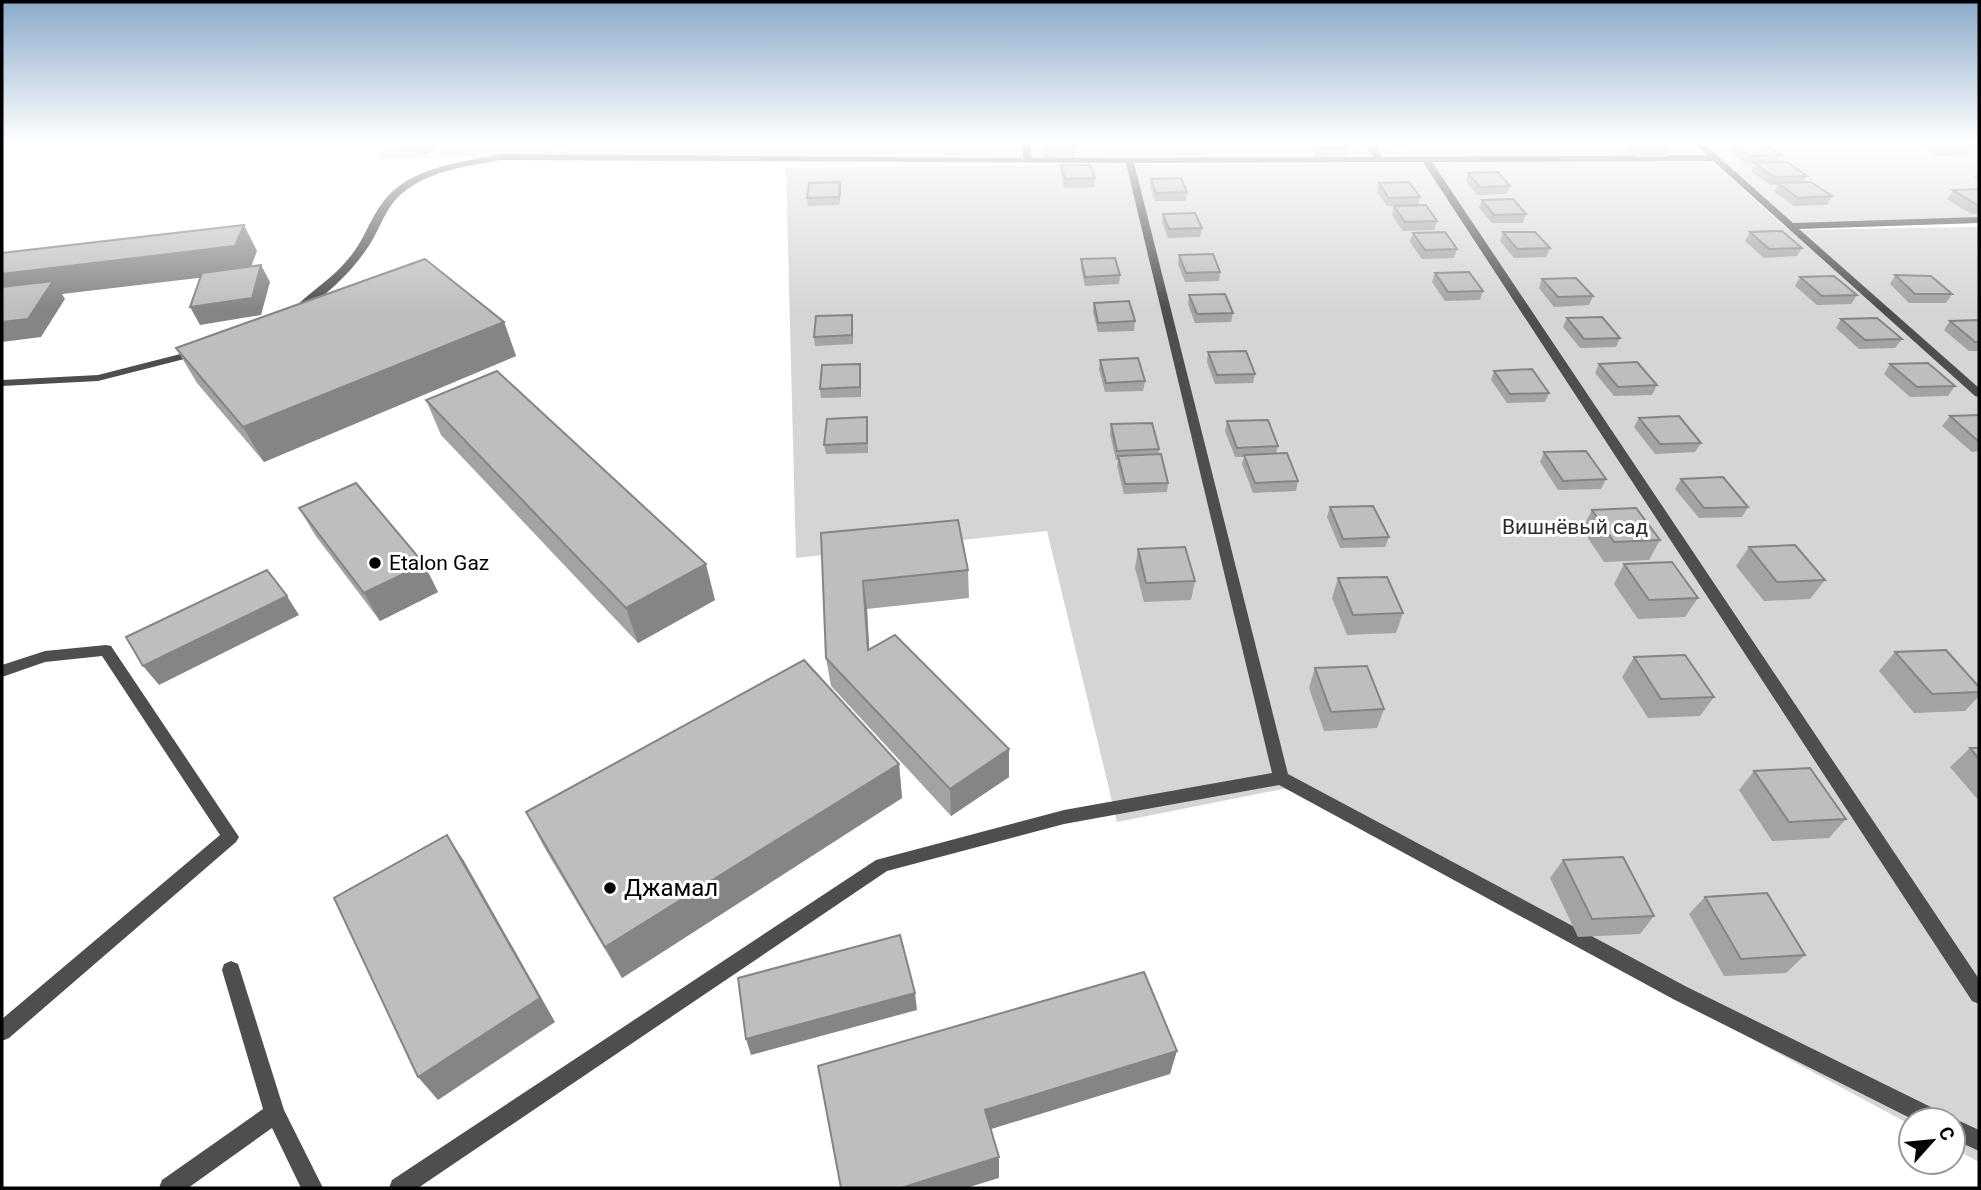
<svg xmlns="http://www.w3.org/2000/svg" width="1981" height="1190" viewBox="0 0 1981 1190" font-family="Roboto,sans-serif">
<rect width="100%" height="100%" fill="#fff"/>
<g fill="#d5d5d5">
<polygon points="388,143 563,143 556,154 376,159"/>
<polygon points="566,143 1698,143 1715,158 1427,161 559,155"/>
<polygon points="1703,143 1979,143 1979,220 1793,226"/>
<polygon points="1710,160 1789,230 1979,227 1979,1162 1953,1148 1953,1120 1911,1120 1911,1125 1287,788 1117,822 1047,531 796,558 786,168"/>
</g>
<g fill="none" stroke-linecap="round" stroke-linejoin="round">
<g fill="#4e4e4e" fill-rule="evenodd">
<path d="M1022,143h8l2,15 341,-1 -8,-14h8l9,14 325,-2 -13,-12h9l90,80 186,-6v6l-180,6 180,159v9l-4,-1 -262,-235 -281,1 547,817v25l-7,-3 -549,-839 -289,1 154,611 399,213 256,126 3,7h-32l-241,-121 -394,-214 -215,39 -177,47 -469,317h-29l3,-8 484,-320 188,-50 208,-37 -146,-610 -625,-3c-33,6 -69,10 -96,31 -19,14 -23,34 -35,53 -17,27 -42,50 -68,67l-4,1 -5,-3c18,-18 40,-31 56,-51 15,-17 20,-38 34,-56 26,-35 78,-40 118,-48l522,4z"/>
<polygon points="1964,143 1979,144 1979,148 1965,145"/>
<polygon points="200,349 205,352 204,354 98,381 2,386 2,380 98,375"/>
<polygon points="106,645 111,646 239,837 236,842 9,1038 2,1041 2,1019 220,835 102,656 45,662 2,677 2,665 45,651"/>
<polygon points="231,961 238,964 240,970 284,1110 323,1188 301,1188 272,1128 188,1188 159,1188 162,1180 263,1109 222,970 224,964"/>
<polygon points="1953,1118 1979,1130 1979,1151 1953,1139 1953,1120 1947,1120"/>
</g>
</g>
<g fill="#a3a3a3">
<polygon points="399,143 441,143 426,154 402,151"/>
<polygon points="517,143 543,143 540,145"/>
<polygon points="975,143 1005,143 975,144"/>
<polygon points="1041,143 1073,143 1075,149 1074,157 1043,158"/>
<polygon points="1310,143 1345,143 1348,148 1346,156 1316,157 1309,146"/>
<polygon points="1389,143 1422,143 1421,145 1391,146"/>
<polygon points="1626,143 1663,143 1670,149 1666,157 1636,157 1624,147"/>
<polygon points="1732,143 1781,155 1777,162 1807,176 1803,182 1832,196 1827,205 1794,206 1774,192 1777,185 1770,185 1751,171 1755,164 1746,164 1728,151"/>
<polygon points="1916,143 1966,143 1973,147 1968,155 1937,156 1916,144"/>
<polygon points="1061,165 1095,178 1094,187 1064,188 1061,174"/>
<polygon points="1979,169 1979,180 1974,177"/>
<polygon points="1468,173 1510,186 1507,194 1477,195 1466,181"/>
<polygon points="1151,179 1187,192 1186,201 1155,201 1150,187"/>
<polygon points="840,182 841,191 839,205 808,206 807,198"/>
<polygon points="1379,183 1420,197 1418,205 1387,206 1377,192"/>
<polygon points="1979,189 1979,213 1971,214 1947,199 1953,190"/>
<polygon points="1482,200 1526,214 1523,223 1492,223 1479,208"/>
<polygon points="1394,206 1437,221 1434,230 1403,231 1392,215"/>
<polygon points="1163,214 1202,228 1200,237 1168,238 1162,222"/>
<polygon points="1503,232 1550,248 1546,257 1514,258 1500,241"/>
<polygon points="1750,232 1802,248 1797,256 1764,258 1745,241"/>
<polygon points="1413,233 1457,249 1454,258 1422,259 1410,242"/>
<polygon points="1179,255 1220,272 1219,281 1185,282 1178,264"/>
<polygon points="1081,259 1120,275 1119,284 1085,286 1081,268"/>
<polygon points="1435,273 1483,291 1480,300 1445,301 1432,282"/>
<polygon points="1895,275 1952,294 1946,303 1909,303 1890,284"/>
<polygon points="1800,277 1857,295 1851,304 1817,305 1795,286"/>
<polygon points="1542,279 1593,296 1589,305 1554,307 1539,288"/>
<polygon points="1189,295 1233,313 1231,322 1195,323 1188,304"/>
<polygon points="1094,303 1135,321 1134,331 1098,332 1093,312"/>
<polygon points="852,315 853,344 815,346 814,337"/>
<polygon points="1567,318 1620,338 1616,347 1580,348 1563,327"/>
<polygon points="1841,319 1902,339 1895,348 1859,349 1836,328"/>
<polygon points="1979,320 1979,351 1969,351 1944,330 1950,321"/>
<polygon points="504,322 516,356 264,462 197,383 176,348"/>
<polygon points="1208,352 1255,374 1253,383 1215,384 1207,362"/>
<polygon points="1100,360 1145,381 1143,391 1105,392 1099,369"/>
<polygon points="860,364 861,397 821,398 820,389"/>
<polygon points="1599,364 1657,385 1652,395 1614,396 1595,373"/>
<polygon points="1890,364 1955,386 1948,396 1910,397 1884,374"/>
<polygon points="1494,371 1549,393 1545,402 1507,403 1491,380"/>
<polygon points="426,400 715,600 638,643 441,435"/>
<polygon points="1979,415 1979,451 1972,452 1942,426 1950,416"/>
<polygon points="1639,418 1701,443 1695,452 1655,454 1634,427"/>
<polygon points="1227,421 1278,446 1276,454 1298,481 1296,491 1253,493 1242,464 1244,457 1235,457 1225,431"/>
<polygon points="1111,424 1159,449 1159,454 1168,483 1167,492 1124,494 1117,466 1118,460 1116,460 1110,434"/>
<polygon points="868,427 868,453 826,454 824,445"/>
<polygon points="1544,452 1606,479 1601,489 1558,490 1540,462"/>
<polygon points="1681,479 1748,507 1742,517 1699,518 1675,489"/>
<polygon points="1330,507 1389,537 1385,547 1340,548 1327,517"/>
<polygon points="299,508 424,564 438,592 380,621 315,535"/>
<polygon points="1592,510 1660,540 1649,560 1604,562 1582,529"/>
<polygon points="821,533 968,570 969,598 867,609 869,649 1009,777 951,816 831,686 826,658"/>
<polygon points="1749,547 1825,580 1810,599 1764,601 1736,566"/>
<polygon points="1138,549 1195,581 1191,600 1144,602 1135,568"/>
<polygon points="1624,564 1698,598 1685,617 1638,619 1614,584"/>
<polygon points="1338,578 1403,613 1396,633 1347,635 1332,598"/>
<polygon points="1895,652 1979,687 1979,696 1965,711 1914,713 1879,671"/>
<polygon points="1634,657 1714,697 1700,716 1648,718 1622,677"/>
<polygon points="1315,668 1384,709 1377,728 1324,731 1309,688"/>
<polygon points="1970,748 1979,748 1979,801 1950,767"/>
<polygon points="899,764 902,798 622,978 544,847 526,812"/>
<polygon points="1754,771 1846,819 1829,838 1772,841 1739,790"/>
<polygon points="1563,860 1654,916 1640,934 1578,937 1550,878"/>
<polygon points="1705,897 1805,955 1786,973 1724,976 1689,914"/>
</g>
<g fill="#858585">
<polygon points="427,143 441,143 426,154 423,146"/>
<polygon points="840,182 841,191 839,205 839,197"/>
<polygon points="244,225 257,251 249,272 62,294 65,299 41,337 2,342 2,274"/>
<polygon points="261,265 270,282 261,315 200,325 190,307"/>
<polygon points="852,315 853,324 853,344 852,335"/>
<polygon points="504,322 516,356 264,462 243,427"/>
<polygon points="860,364 861,374 861,397 860,387"/>
<polygon points="424,564 438,592 380,621 364,593"/>
<polygon points="706,564 715,600 638,643 626,608"/>
<polygon points="863,581 867,609 871,678 868,650"/>
<polygon points="287,596 299,615 159,685 143,666"/>
<polygon points="1009,749 1009,777 951,816 950,789"/>
<polygon points="899,764 902,798 622,978 605,947"/>
<polygon points="447,835 464,861 555,1022 438,1100 418,1077"/>
<polygon points="915,993 917,1010 751,1055 746,1039"/>
<polygon points="1177,1051 1170,1074 985,1131 985,1110"/>
<polygon points="999,1157 999,1178 966,1188 901,1188"/>
</g>
<g fill="#bebebe" stroke="#858585" stroke-width="2">
<polygon points="399,143 427,143 423,146"/>
<polygon points="1042,143 1073,143 1075,149 1044,150"/>
<polygon points="1314,143 1345,143 1348,148 1317,148"/>
<polygon points="1632,143 1663,143 1670,149 1639,149"/>
<polygon points="1732,143 1764,143 1781,155 1750,156"/>
<polygon points="1933,143 1966,143 1973,147 1942,148"/>
<polygon points="1787,162 1807,176 1774,177 1755,163"/>
<polygon points="1061,165 1091,165 1095,178 1065,179"/>
<polygon points="1498,172 1510,186 1480,187 1468,173"/>
<polygon points="1181,178 1187,192 1156,193 1151,179"/>
<polygon points="840,182 839,197 807,198 809,183"/>
<polygon points="1409,182 1420,197 1389,198 1379,183"/>
<polygon points="1811,182 1832,196 1798,198 1778,183"/>
<polygon points="1979,189 1979,205 1977,205 1953,190"/>
<polygon points="1513,199 1526,214 1494,215 1482,200"/>
<polygon points="1426,205 1437,221 1405,222 1394,206"/>
<polygon points="1195,213 1202,228 1169,229 1163,214"/>
<polygon points="244,225 235,246 2,274 2,253"/>
<polygon points="1782,231 1802,248 1769,249 1750,232"/>
<polygon points="1445,232 1457,249 1425,250 1413,233"/>
<polygon points="1503,232 1535,232 1550,248 1517,249"/>
<polygon points="1213,254 1220,272 1186,273 1179,255"/>
<polygon points="1115,258 1120,275 1085,277 1081,259"/>
<polygon points="425,259 504,322 243,427 176,348"/>
<polygon points="261,265 252,298 190,307 202,273"/>
<polygon points="1469,272 1483,291 1448,292 1435,273"/>
<polygon points="1895,275 1931,276 1952,294 1915,294"/>
<polygon points="1834,276 1857,295 1822,296 1800,277"/>
<polygon points="1576,278 1593,296 1558,297 1542,279"/>
<polygon points="53,281 28,319 2,322 2,287"/>
<polygon points="1225,294 1233,313 1197,314 1189,295"/>
<polygon points="1129,301 1135,321 1098,323 1094,303"/>
<polygon points="852,315 852,335 814,337 816,316"/>
<polygon points="1602,317 1620,338 1584,339 1567,318"/>
<polygon points="1877,318 1902,339 1865,340 1841,319"/>
<polygon points="1979,320 1979,342 1975,342 1950,321"/>
<polygon points="1246,351 1255,374 1217,375 1208,352"/>
<polygon points="1138,358 1145,381 1106,383 1100,360"/>
<polygon points="1637,362 1657,385 1618,387 1599,364"/>
<polygon points="1928,363 1955,386 1917,387 1890,364"/>
<polygon points="860,364 860,387 820,389 822,365"/>
<polygon points="1532,369 1549,393 1510,394 1494,371"/>
<polygon points="497,371 706,564 626,608 426,400"/>
<polygon points="1979,415 1979,442 1950,416"/>
<polygon points="1679,416 1701,443 1660,444 1639,418"/>
<polygon points="867,417 867,443 824,445 827,419"/>
<polygon points="1268,420 1278,446 1237,448 1227,421"/>
<polygon points="1152,423 1159,449 1117,451 1111,424"/>
<polygon points="1586,451 1606,479 1563,481 1544,452"/>
<polygon points="1287,453 1298,481 1255,483 1244,455"/>
<polygon points="1161,454 1168,483 1125,484 1118,456"/>
<polygon points="1723,477 1748,507 1704,508 1681,479"/>
<polygon points="356,483 424,564 364,593 299,508"/>
<polygon points="1373,506 1389,537 1343,539 1330,507"/>
<polygon points="1636,508 1660,540 1614,542 1592,510"/>
<polygon points="958,520 968,570 863,581 868,650 895,635 1009,749 950,789 826,658 821,533"/>
<polygon points="1795,545 1825,580 1777,582 1749,547"/>
<polygon points="1185,547 1195,581 1146,583 1138,549"/>
<polygon points="1672,562 1698,598 1649,600 1624,564"/>
<polygon points="267,570 287,596 143,666 126,637"/>
<polygon points="1387,577 1403,613 1353,615 1338,578"/>
<polygon points="1946,650 1979,687 1979,692 1932,694 1895,652"/>
<polygon points="1685,655 1714,697 1661,699 1634,657"/>
<polygon points="804,660 899,764 605,947 526,812"/>
<polygon points="1367,666 1384,709 1331,712 1315,668"/>
<polygon points="1970,748 1979,748 1979,759"/>
<polygon points="1810,768 1846,819 1789,822 1754,771"/>
<polygon points="447,835 540,998 418,1077 334,898"/>
<polygon points="1623,857 1654,916 1592,919 1563,860"/>
<polygon points="1767,893 1805,955 1741,959 1705,897"/>
<polygon points="900,935 915,993 746,1039 738,978"/>
<polygon points="1144,972 1177,1051 985,1110 999,1157 901,1188 841,1188 818,1066"/>
</g>
<linearGradient id="sky" x2="0" y2="1"><stop stop-color="#89aaca"/><stop offset="0.46" stop-color="#fff"/><stop offset="1" stop-color="#fff" stop-opacity="0"/></linearGradient>
<rect width="1981" height="309" fill="url(#sky)"/>
<g fill="#000" stroke="#fff" stroke-width="2.5">
<circle cx="375" cy="563" r="7"/>
<circle cx="610" cy="888" r="7"/>
</g>
<g text-anchor="middle" stroke-width="6" stroke-linejoin="round" paint-order="stroke">
<g font-size="21" fill="#2c2c2c" stroke="#fff">
<text x="1575" y="534">Вишнёвый сад</text>
</g>
<g font-size="21" fill="#000" stroke="#fff" text-anchor="start">
<text x="389" y="570">Etalon Gaz</text>
</g>
<g font-size="24" fill="#000" stroke="#fff" text-anchor="start">
<text x="624" y="896">Джамал</text>
</g>
</g>
<rect width="1981" height="1190" fill="none" stroke="#000000" stroke-width="7"/>
<g transform="translate(1932 1141) rotate(63)"><circle r="33" fill="#ffffff" stroke="#999999" stroke-width="2"/>
<path d="M0-5L12 26L0 18L-12 26Z" fill="#000000"/>
<text y="-10" font-size="19" font-weight="bold" text-anchor="middle" fill="#000000">С</text>
</g>
</svg>
